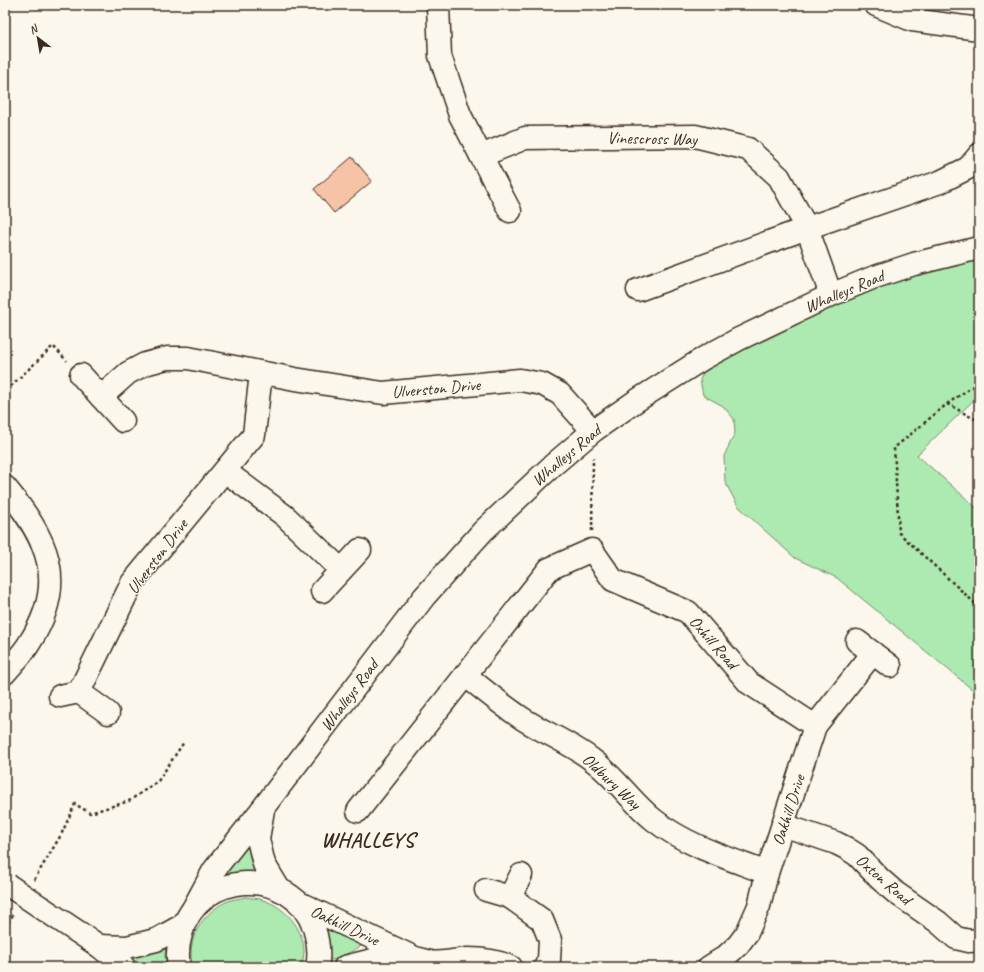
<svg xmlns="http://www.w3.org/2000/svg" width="984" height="972" viewBox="0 0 984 972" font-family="Caveat,sans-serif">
<rect width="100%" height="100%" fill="#fbf7ec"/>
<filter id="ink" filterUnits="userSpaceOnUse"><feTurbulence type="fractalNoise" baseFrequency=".025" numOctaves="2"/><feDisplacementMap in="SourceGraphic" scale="8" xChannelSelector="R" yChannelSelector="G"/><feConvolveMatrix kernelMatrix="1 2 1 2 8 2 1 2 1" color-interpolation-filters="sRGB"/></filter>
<g filter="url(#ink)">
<g fill="#aceab1" stroke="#748a68">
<polygon points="979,256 979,395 917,455 979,510 979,695 837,578 795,558 738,506 725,482 724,456 735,433 734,419 723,406 703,395 700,380 706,365 880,283"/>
<polygon points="247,837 258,872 242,872 226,874 224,873"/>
<path d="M245,897c6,1 13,1 18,3 22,7 40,27 41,51 0,5 -2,11 -2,16h-109c-8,-26 9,-54 33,-65 5,-3 13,-3 19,-5z"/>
<polygon points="330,923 362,943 360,947 337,959 332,960 329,957 327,935 324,927"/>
<polygon points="166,945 165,956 166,967 138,967 134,964 124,953"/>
</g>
<polygon fill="#f6c3a6" stroke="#3b2a1e" points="352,157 372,181 334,213 314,189"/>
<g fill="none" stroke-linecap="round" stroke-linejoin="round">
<defs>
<g id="minor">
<polyline points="438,5 440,56 460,115 481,156 525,138 695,136 748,149 779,177 807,228 831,295"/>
<polyline points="876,5 912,20 979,29"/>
<polyline points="481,156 510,211"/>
<polyline points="638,290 807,228 940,182 968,168 979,155"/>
<polyline points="81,375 123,421"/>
<polyline points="101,397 128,373 145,364 167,358 188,358 295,379 383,393 520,380 542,384 560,394 593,431"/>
<polyline points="225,471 285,516 341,570"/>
<path d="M5,487c42,51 64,94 25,155 -6,11 -17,21 -25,31"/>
<polyline points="322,591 360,550"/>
<polyline points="857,641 890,666"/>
<path d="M465,675c19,15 38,31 58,44 22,14 47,24 68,40 24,17 40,43 63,61 33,26 74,38 113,53"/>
<polyline points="79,692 132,583 254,435 261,373"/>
<polyline points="60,696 79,692 108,713"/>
<polyline points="263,810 258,839 264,864 279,889"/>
<polyline points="358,811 549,569 592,550 613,580 688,612 749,683 815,726"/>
<polyline points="783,825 836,843 846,848 857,855 880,879 896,893 938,922 956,938 969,941 979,940"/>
<polyline points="486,890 510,897 521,875"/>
<polyline points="510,897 542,920 550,940 549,960 545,967"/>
<path d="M299,903l116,55c5,1 10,3 15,4 13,2 25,-2 38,-3 15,0 30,2 43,8"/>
<polyline points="42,908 99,946 124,967"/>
<polyline points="193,909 214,870 263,808 424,597 483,531 553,465 593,431 636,401 704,358 739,339 831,295 872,278 914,264 979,248"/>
<polyline points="99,946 127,947 156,940 183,925"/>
<path d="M179,967c-2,-11 -1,-23 2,-33 17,-65 111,-69 133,-6 4,13 6,26 3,39"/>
<polyline points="345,967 377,959 411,958"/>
<polyline points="709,967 725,957 738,945 747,933 759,906 767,873 815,726 873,653"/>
</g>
</defs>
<use href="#minor" stroke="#3b2a1e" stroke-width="25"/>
<g stroke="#3b2a1e" stroke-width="2.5" stroke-dasharray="3 3" stroke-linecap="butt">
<polyline points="979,382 947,404 894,448 899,533 979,607"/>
<polyline points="5,386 10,387 53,346 67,361"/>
<path d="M947,404c11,4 22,14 32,16"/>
<polyline points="592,531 593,458"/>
<polyline points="34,880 61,835 75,804 90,813 129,801 158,781 184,742"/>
<polyline points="5,928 14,913"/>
</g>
<use href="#minor" stroke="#fbf7ec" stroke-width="22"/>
<defs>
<polyline id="minor-bridge" points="8,885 42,908"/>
</defs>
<use href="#minor-bridge" stroke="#3b2a1e" stroke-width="25" stroke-linecap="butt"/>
<use href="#minor-bridge" stroke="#fbf7ec" stroke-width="22"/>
</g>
</g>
<g text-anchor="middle" stroke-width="3" stroke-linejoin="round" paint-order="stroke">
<g font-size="17" fill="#3b2a1e" stroke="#fbf7ec">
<text transform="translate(652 138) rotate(1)" y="6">Vinescross Way</text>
<text transform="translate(844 291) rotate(-23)" y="6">Whalleys Road</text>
<text transform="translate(436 388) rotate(-5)" y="6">Ulverston Drive</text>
<text transform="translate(566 455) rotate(-40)" y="6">Whalleys Road</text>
<text transform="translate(157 556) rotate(-53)" y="6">Ulverston Drive</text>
<text transform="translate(714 642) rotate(49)" y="6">Oxhill Road</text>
<text transform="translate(349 695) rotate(-53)" y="6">Whalleys Road</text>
<text transform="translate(612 781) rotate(43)" y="6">Oldbury Way</text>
<text transform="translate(788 810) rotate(-72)" y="6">Oakhill Drive</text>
<text transform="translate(884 879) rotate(41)" y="6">Oxton Road</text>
<text transform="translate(345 925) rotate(25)" y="6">Oakhill Drive</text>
</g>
<g font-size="21" font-weight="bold" letter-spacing="1" fill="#3b2a1e" stroke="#fbf7ec">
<text x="368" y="847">WHALLEYS</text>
</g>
</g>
<rect width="984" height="972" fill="none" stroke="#fbf7ec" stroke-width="20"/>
<rect x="10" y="10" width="964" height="952" fill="none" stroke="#3b2a1e" stroke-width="1.5" filter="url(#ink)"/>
<g transform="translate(38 38) rotate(329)" stroke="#fbf7ec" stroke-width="3" paint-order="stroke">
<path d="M0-3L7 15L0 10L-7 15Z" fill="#3b2a1e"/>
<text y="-6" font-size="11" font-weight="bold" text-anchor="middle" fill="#3b2a1e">N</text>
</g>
</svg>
